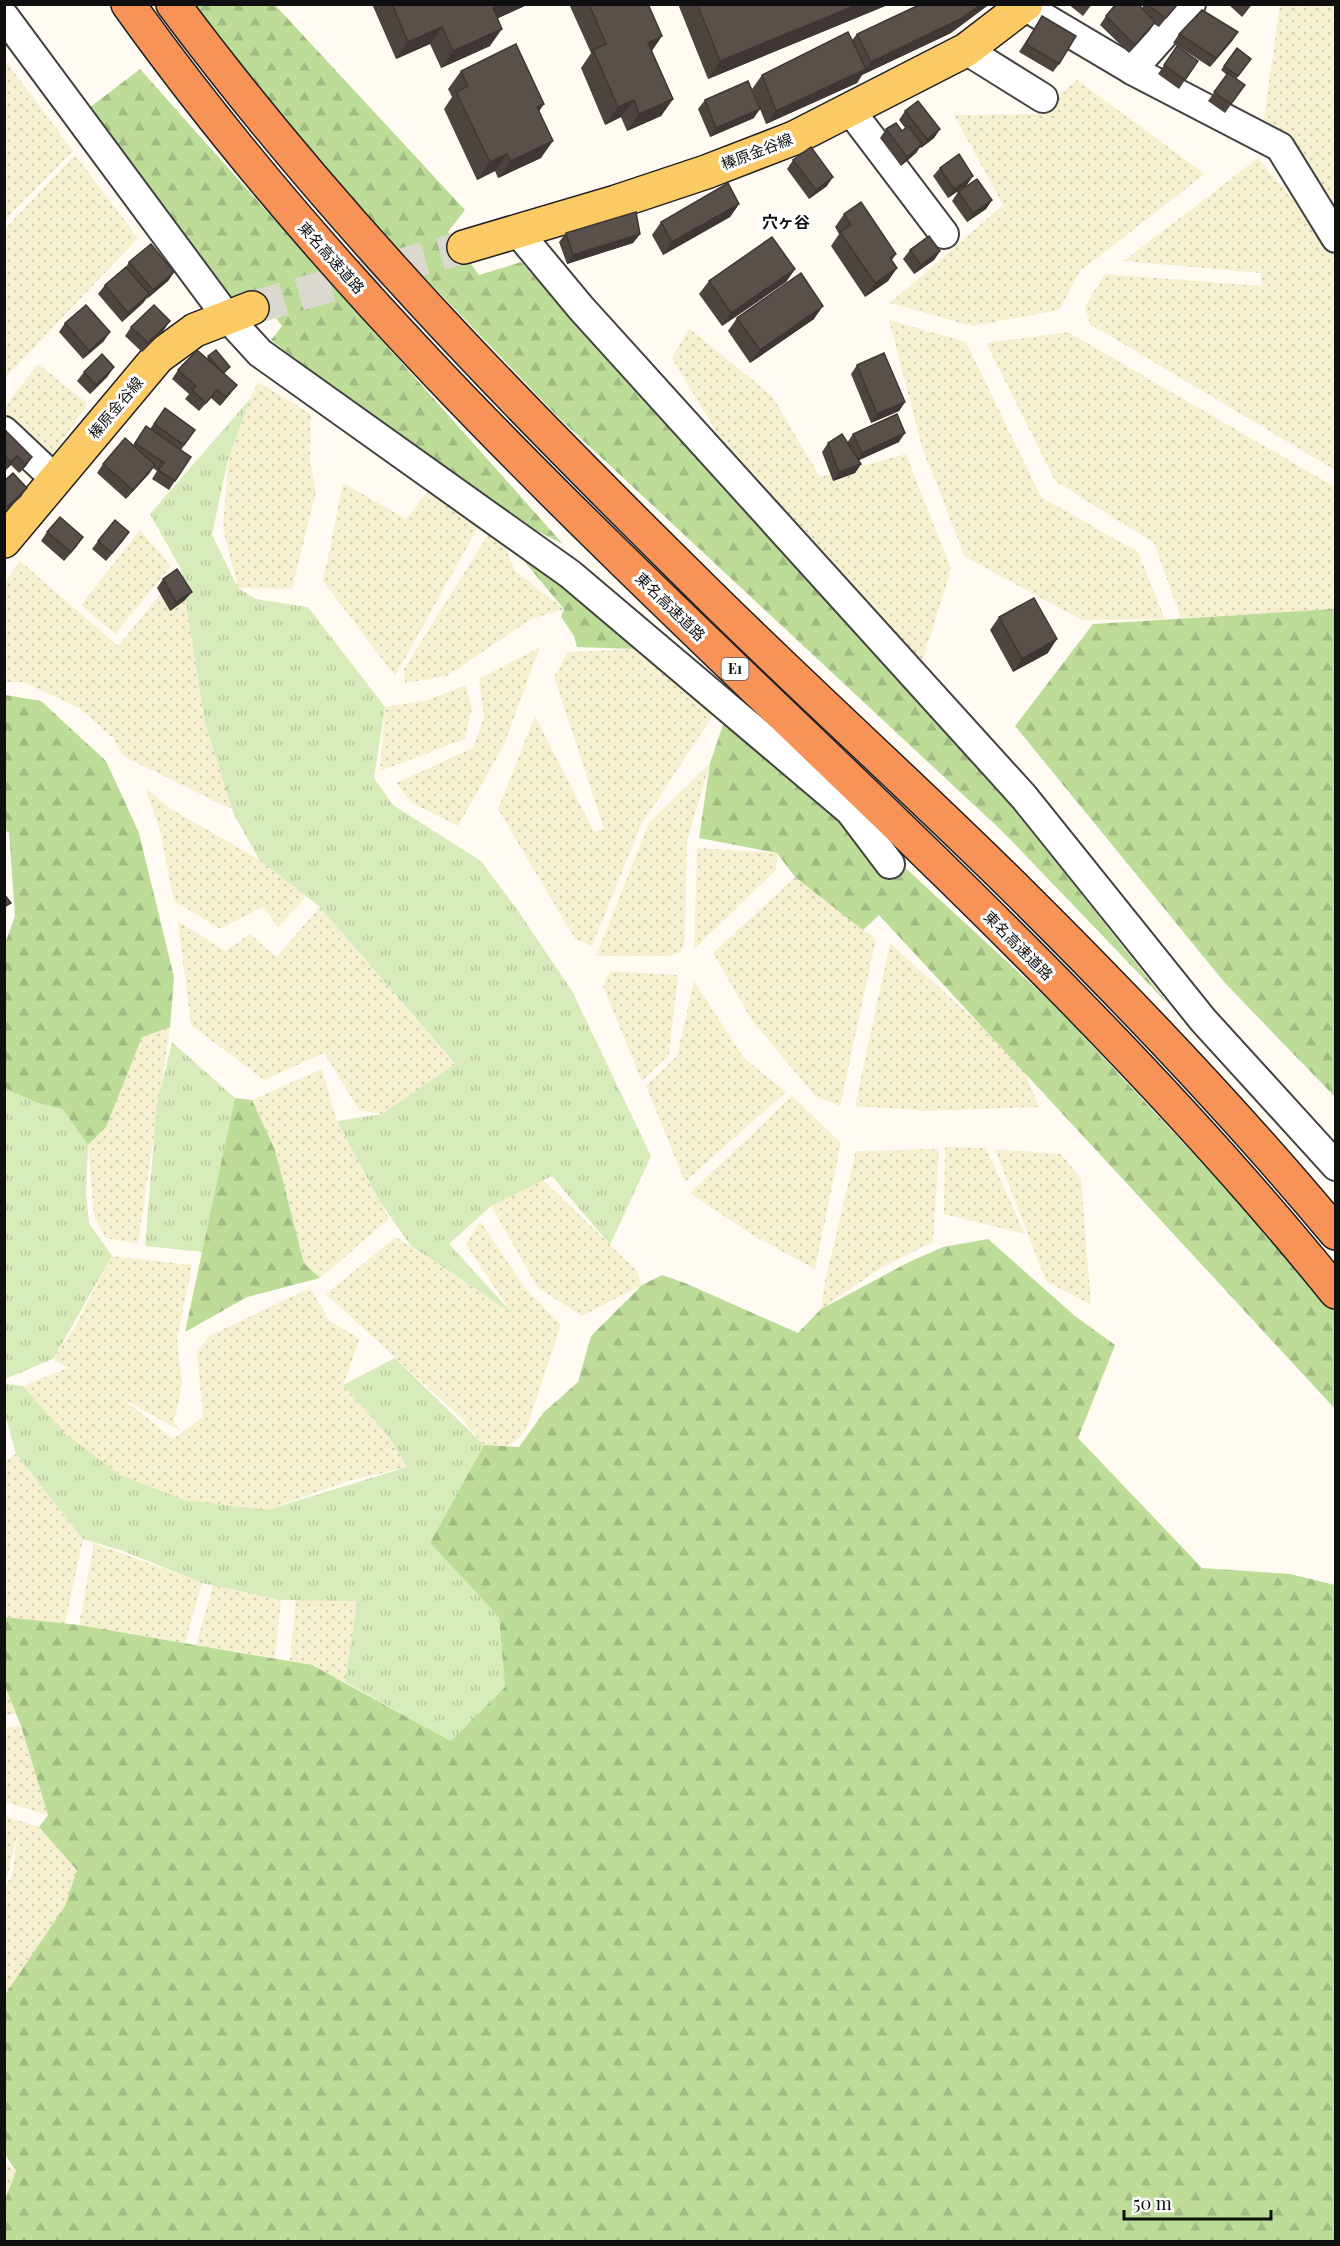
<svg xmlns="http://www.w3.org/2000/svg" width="1340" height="2246" viewBox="0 0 1340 2246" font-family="'Playfair Display','Noto Sans JP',serif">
<defs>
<pattern id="farmland-dots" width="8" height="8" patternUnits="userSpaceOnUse" patternTransform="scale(1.5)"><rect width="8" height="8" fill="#f6f0d1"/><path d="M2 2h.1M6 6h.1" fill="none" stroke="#d2cdb2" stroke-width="1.8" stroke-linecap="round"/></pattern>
<pattern id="grass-tufts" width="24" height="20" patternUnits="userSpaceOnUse" patternTransform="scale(1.5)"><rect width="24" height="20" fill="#d8ebba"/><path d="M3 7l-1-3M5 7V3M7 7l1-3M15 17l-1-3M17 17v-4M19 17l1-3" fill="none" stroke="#b8c89f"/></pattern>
<pattern id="forest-firs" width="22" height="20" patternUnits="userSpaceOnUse" patternTransform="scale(1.5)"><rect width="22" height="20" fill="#bddc98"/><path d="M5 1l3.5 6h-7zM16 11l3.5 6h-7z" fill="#a1bc82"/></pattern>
</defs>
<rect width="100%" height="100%" fill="#fffbf2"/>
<g fill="url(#farmland-dots)">
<polygon points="1280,5 1335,5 1336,203 1328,225 1261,138"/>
<polygon points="5,60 73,151 5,220"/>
<polygon points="1077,80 1205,174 1080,271 1059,310 972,326 890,303 1003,205 954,115 1036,114"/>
<polygon points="75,155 138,238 5,378 5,229"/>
<polygon points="1258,158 1330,245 1335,258 1335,470 1090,324 1085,306 1105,274 1262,286 1261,273 1124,261"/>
<polygon points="889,320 966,342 1041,497 1138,552 1165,619 1082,620 965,557 922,447"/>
<polygon points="689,328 772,396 820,477 906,454 951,569 921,666 761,506 672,358"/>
<polygon points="1068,332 1335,487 1335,610 1181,618 1154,543 1055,481 986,343"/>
<polygon points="38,364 88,404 47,462 5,424 5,406"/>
<polygon points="258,382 311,414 310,461 316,492 292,589 238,588 223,529 230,437"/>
<polygon points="343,483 406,519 431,487 480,524 395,676 323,581"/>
<polygon points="140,530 171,566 115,634 81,605"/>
<polygon points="491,530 501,537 515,571 564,609 531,619 447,676 405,683 404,669"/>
<polygon points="20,561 118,646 181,569 231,809 123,756 114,739 79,708 24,682 5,682 5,582"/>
<polygon points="540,647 504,745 458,826 412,803 396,783 473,748 484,717 479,679"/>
<polygon points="635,649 714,714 641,825 592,946 575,939 498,809 535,716 594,832 604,829 554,677 568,652"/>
<polygon points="466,685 472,708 465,739 380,771 385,707 428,700"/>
<polygon points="710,763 687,841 685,939 681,952 667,956 596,956 649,823"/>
<polygon points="145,787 169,808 313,890 278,927 263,907 220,929 174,901 160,831"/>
<polygon points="697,848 777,853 776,870 694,949"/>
<polygon points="795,877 876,939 840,1106 815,1096 751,1019 713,953"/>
<polygon points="320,907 455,1065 401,1117 359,1110 324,1053 264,1080 191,1025 178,921 225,951 250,934 276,957"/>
<polygon points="890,943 1021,1062 1039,1107 929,1111 855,1106"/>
<polygon points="610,971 678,975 669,1055 642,1081 603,987"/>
<polygon points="694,981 744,1058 786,1092 685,1182 646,1086 677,1056"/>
<polygon points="170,1027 138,1244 106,1238 94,1216 88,1145 106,1127 142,1036"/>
<polygon points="322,1069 337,1121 389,1219 320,1278 304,1263 275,1150 252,1100"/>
<polygon points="792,1096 841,1143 815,1269 754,1236 690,1193"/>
<polygon points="945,1147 986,1148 1025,1234 944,1214"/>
<polygon points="939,1149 933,1242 882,1267 821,1309 825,1281 856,1151"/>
<polygon points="995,1149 1061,1154 1081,1179 1091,1305 1046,1281"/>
<polygon points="543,1180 636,1270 642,1285 582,1316 538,1288 491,1206"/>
<polygon points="480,1221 525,1288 561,1325 526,1430 511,1445 498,1447 484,1445 459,1416 326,1294 396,1237 511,1312 466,1244"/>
<polygon points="112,1256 192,1265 177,1339 182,1384 174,1423 181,1431 125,1400 173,1439 203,1417 197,1353 209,1336 310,1288 330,1321 360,1339 343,1385 389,1437 407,1467 348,1481 267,1510 204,1505 136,1486 71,1441 23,1386 68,1368 53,1359 76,1325"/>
<polygon points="16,1454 83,1539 65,1624 5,1617 5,1461"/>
<polygon points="94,1543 202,1583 185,1643 79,1625"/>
<polygon points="213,1585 281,1600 275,1658 196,1645"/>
<polygon points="296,1597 358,1601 345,1682 290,1661"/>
<polygon points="5,1686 16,1714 5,1715"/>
<polygon points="21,1726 48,1815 5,1802 5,1727"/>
<polygon points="5,1816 39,1827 77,1869 74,1888 37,1963 4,2000 4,1887 12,1876 18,1832 8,1875 5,1881"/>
<polygon points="5,2163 16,2171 5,2232"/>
</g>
<g fill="url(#grass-tufts)">
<polygon points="250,399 228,459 212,535 238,588 256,599 308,607 385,707 374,778 393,805 481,861 516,908 572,991 651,1156 610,1245 552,1176 491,1206 449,1244 512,1313 411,1246 380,1202 337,1121 382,1114 455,1064 320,907 259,859 234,815 205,722 181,569 150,514"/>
<polygon points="172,1042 235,1098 203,1252 145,1246 157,1104"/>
<polygon points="5,1088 37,1103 63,1108 88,1145 86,1193 89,1223 112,1256 53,1359 5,1379"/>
<polygon points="395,1358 484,1445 430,1543 499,1617 505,1687 451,1741 345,1682 357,1601 281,1600 202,1583 123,1551 83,1539 16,1454 5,1414 4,1384 23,1386 65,1434 122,1476 185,1500 267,1510 407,1467 389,1437 343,1385"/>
</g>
<g fill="url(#forest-firs)">
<polygon points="192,5 275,5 465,210 448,232 479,275 521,262 1002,794 1169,1005 1003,832 560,419 341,190"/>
<polygon points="140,69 563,544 486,506 271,340 282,326 255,290 232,297 89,108"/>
<polygon points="508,542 627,634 635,649 577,647 574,636 561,617 564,609"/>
<polygon points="1335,609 1336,609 1335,1097 1225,983 1015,726 1093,624"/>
<polygon points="5,695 41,701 106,761 139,833 174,977 170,1027 142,1037 106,1127 88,1145 63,1109 37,1103 5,1088 5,944 15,916 9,832 5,831"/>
<polygon points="724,722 862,828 1054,1005 1321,1290 1335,1310 1335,1409 879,915 863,930 795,877 777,853 699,838 710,763"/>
<polygon points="235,1098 252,1100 275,1150 304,1263 320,1278 247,1297 185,1332"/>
<polygon points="988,1239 1075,1316 1115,1345 1078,1438 1202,1568 1290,1574 1335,1585 1335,2241 5,2241 5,2200 16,2171 5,2155 5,1995 65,1906 77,1870 39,1827 48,1815 21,1726 5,1686 5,1617 79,1625 312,1665 451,1741 505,1687 499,1617 430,1543 484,1445 519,1447 544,1412 578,1382 591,1336 642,1285 662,1275 685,1283 798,1333 821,1309 909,1262 943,1247"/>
</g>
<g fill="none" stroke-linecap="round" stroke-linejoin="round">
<polyline stroke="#dbd8d0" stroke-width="33" stroke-dasharray="33 16" stroke-linecap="butt" points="252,308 464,247"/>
<defs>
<g id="minor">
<polyline points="1021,4 1134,71 1280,147 1336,238"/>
<polyline points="4,16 227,317 260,353 570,574 850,811 890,864"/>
<polyline points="966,50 1043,98"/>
<polyline points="1132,70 1191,4"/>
<polyline points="850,110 944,234"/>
<polyline points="517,231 581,308 1024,797 1203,1020 1336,1166"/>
<polyline points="4,431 56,480"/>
</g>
<g id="major">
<polyline points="464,247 616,202 706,172 794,138 966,50 1026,4"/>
<polyline points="4,541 158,357 195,330 252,308"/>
</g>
<g id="highway">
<path d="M128,4c344,482 837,829 1208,1288"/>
<path d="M173,4c158,212 343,401 531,586 103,102 210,198 313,300 111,110 219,223 319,343"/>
</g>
</defs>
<use href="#minor" stroke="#424242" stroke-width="32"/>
<use href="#major" stroke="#202020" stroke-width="36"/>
<use href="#highway" stroke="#202020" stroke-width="36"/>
<use href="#minor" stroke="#fff" stroke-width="28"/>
<use href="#major" stroke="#fcca65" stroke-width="33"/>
<use href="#highway" stroke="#f89357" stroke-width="33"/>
</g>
<g fill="#4d4440">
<polygon points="372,4 529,4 498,18 490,46 441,68 430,44 396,59"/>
<polygon points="569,4 648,4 652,51 673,99 661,116 627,131 621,117 605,125 581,68 591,53"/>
<polygon points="678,4 890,4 708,79"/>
<polygon points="1068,4 1092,4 1083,16"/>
<polygon points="1144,4 1177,5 1159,27 1154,24 1149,31 1129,53 1100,25 1106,16 1142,8"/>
<polygon points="1228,4 1252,4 1242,17"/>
<polygon points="1042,16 1059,64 1053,72 1019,52"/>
<polygon points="1238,32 1232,41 1210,67 1173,43 1179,34"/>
<polygon points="951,33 862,75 857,83 766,124 752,89 762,75 852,40 857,34"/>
<polygon points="1177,46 1198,61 1179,89 1158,74"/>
<polygon points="1237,48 1251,59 1236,79 1245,85 1225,113 1208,101 1227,75 1221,70"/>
<polygon points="461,71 544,104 539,111 541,158 498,178 495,171 477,180 444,109 452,97 448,89"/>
<polygon points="705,100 754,118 710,137 698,109"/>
<polygon points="905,111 940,129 934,138 921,148 920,147 916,153 901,166 880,138 886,129 902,131 905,128 899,120"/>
<polygon points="793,160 827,186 809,199 787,169"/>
<polygon points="940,168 967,185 948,198 933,176"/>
<polygon points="958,192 992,200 986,209 967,222 952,201"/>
<polygon points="739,204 730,217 663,255 652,235 661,222"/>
<polygon points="844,214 896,254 892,260 897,268 888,281 865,297 831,246 839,234 835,227"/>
<polygon points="566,233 640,234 633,243 567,264 559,242"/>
<polygon points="910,250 940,251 934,260 914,274 903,259"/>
<polygon points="129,262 174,272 168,281 146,299 143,303 122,322 98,294 105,285 126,267"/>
<polygon points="795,269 786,282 722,326 699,294 709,281"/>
<polygon points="737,318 814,319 750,363 728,331"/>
<polygon points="65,323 104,341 83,359 59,332"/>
<polygon points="131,327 164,330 142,352 125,336"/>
<polygon points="208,356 230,367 224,374 237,385 230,394 220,406 211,398 199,411 185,399 189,394 172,379 178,370 207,359"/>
<polygon points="857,365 905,402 899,411 871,423 851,374"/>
<polygon points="84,372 108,376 90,394 77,381"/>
<polygon points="165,408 195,430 181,450 191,457 169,490 152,479 157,471 153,468 126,499 97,473 103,464 133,445 146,426 150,429"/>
<polygon points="4,431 32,457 26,466 19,473 11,465 4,471"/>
<polygon points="853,434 899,442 859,460 861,464 855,473 833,481 822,452 828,443 847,443"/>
<polygon points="47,532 77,546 64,561 41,541"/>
<polygon points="129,532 106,561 92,549 98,541"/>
<polygon points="163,579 185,600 170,611 157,588"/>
<polygon points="999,617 1048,653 1013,672 990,630"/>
</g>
<g fill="#3e3734">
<polygon points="502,4 529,4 481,26 493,8"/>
<polygon points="859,4 890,4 708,79 720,61"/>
<polygon points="981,4 990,4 951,33 862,75 857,83 766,124 776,111 866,70 871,62"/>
<polygon points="1250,4 1252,4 1242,17"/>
<polygon points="1155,22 1149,31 1129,53 1135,45"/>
<polygon points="442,27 430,44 396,59 408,42"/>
<polygon points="502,29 490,46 441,68 453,51"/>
<polygon points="1238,32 1232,41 1210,67 1216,58"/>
<polygon points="662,36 650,54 648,43"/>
<polygon points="673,99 661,116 627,131 639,114"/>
<polygon points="634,100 621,117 605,125 618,107"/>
<polygon points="544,104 532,121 537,107"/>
<polygon points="760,109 754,118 710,137 716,128"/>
<polygon points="940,129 934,138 921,148 927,139"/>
<polygon points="553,141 541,158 498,178 511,161"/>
<polygon points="922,144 916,153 901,166 907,157"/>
<polygon points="507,154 495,171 477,180 490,162"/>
<polygon points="973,176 967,185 948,198 954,189"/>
<polygon points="833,177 827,186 809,199 816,190"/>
<polygon points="992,200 986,209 967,222 973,213"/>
<polygon points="739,204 730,217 663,255 672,242"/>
<polygon points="640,234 633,243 567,264 573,255"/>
<polygon points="940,251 934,260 914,274 921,265"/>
<polygon points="897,268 888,281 865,297 875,283"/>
<polygon points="795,269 786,282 722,326 731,313"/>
<polygon points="174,272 168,281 147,299 153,290"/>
<polygon points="149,294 143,303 122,322 128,313"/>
<polygon points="823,306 814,319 750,363 760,350"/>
<polygon points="170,321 164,330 142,352 148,343"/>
<polygon points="110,332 104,341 83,359 89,351"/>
<polygon points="114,367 108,376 90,394 96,385"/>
<polygon points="237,385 230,394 220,406 226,397"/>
<polygon points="905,402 899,411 871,423 877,414"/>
<polygon points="905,433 899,442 855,462 862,453"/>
<polygon points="17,456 11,465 5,471 11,462"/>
<polygon points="32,457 26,466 19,473 25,464"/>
<polygon points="861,464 855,473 833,481 839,472"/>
<polygon points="155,465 149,474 126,499 133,490"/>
<polygon points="27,488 21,497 4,512 4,510 7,507"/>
<polygon points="129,532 123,541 106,561 112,553"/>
<polygon points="83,537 77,546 64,561 71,552"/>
<polygon points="192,592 185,600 170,611 176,602"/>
<polygon points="1057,639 1048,653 1013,672 1022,659"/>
</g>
<g fill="#594f4b" stroke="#3e3734" stroke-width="1.5">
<polygon points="392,4 502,4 493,8 502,29 453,51 442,27 408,42"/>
<polygon points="589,4 648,4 662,36 648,43 673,99 639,114 634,100 618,107 593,50 606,44"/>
<polygon points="697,4 859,4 720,61"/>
<polygon points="921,4 981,4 960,19 871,62 857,34"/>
<polygon points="1116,4 1138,4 1155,22 1135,45 1106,16"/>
<polygon points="1146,4 1176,4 1177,5 1166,18"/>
<polygon points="1202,10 1238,32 1216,58 1179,34"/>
<polygon points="1042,16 1076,36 1059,64 1026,44"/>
<polygon points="848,32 866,69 776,111 762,75"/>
<polygon points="516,44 544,104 537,107 553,141 511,161 507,154 490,162 456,92 468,86 461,71"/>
<polygon points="1177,46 1198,61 1185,80 1164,65"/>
<polygon points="1237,48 1251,59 1238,76 1224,66"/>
<polygon points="1228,73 1245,85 1231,104 1214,92"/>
<polygon points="748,81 760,109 716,128 705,100"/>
<polygon points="918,101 940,129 927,139 905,111"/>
<polygon points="896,123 902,131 908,126 922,144 907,157 886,129"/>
<polygon points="811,147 833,177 816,190 793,160"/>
<polygon points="959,154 973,176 954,189 940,168"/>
<polygon points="977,179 992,200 973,213 958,192"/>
<polygon points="728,183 739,204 672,242 661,222"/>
<polygon points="861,202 896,254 890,258 897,268 875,283 840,232 851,225 844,214"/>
<polygon points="636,212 640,234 573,255 566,233"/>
<polygon points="929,236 940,251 921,265 910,250"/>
<polygon points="772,237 795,269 731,313 709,281"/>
<polygon points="151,244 174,272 153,290 129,262"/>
<polygon points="126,267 149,294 128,313 105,285"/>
<polygon points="801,273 823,306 760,350 737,318"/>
<polygon points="86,305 110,332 89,351 65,323"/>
<polygon points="154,305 170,321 148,343 131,327"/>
<polygon points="197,350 237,385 226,397 217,390 206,403 192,390 196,386 178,370"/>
<polygon points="216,350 230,367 223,373 208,356"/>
<polygon points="884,353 905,402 877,414 857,365"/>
<polygon points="102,354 114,367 96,385 84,372"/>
<polygon points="165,408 195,430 184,445 154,424"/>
<polygon points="897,414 905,433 862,453 853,434"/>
<polygon points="146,426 191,457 175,481 158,470 164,463 135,443"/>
<polygon points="5,430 32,457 25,464 17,456 11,462 4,455"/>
<polygon points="842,434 861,464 839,472 828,443"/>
<polygon points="125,438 155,465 133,490 103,464"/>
<polygon points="13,473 27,488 7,507 4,504 4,481"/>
<polygon points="60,517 83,537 71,552 47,532"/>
<polygon points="115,520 129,532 112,553 98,541"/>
<polygon points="177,569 192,592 176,602 163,579"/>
<polygon points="1034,598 1057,639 1022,659 999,617"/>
<polygon points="4,894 11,903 4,907"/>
</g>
<g text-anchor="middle" stroke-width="6" stroke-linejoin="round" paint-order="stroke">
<rect fill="#fff" stroke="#575757" stroke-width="1.5" x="721.5" y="658" width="27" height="22" rx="4.5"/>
<g font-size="14" font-weight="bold" fill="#0f0f0f">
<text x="735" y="674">E1</text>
</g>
<g font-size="15" fill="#0f0f0f" stroke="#fff">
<text transform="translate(757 152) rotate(-21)" y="5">榛原金谷線</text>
<text transform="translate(331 258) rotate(48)" y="5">東名高速道路</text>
<text transform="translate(116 408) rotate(-50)" y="5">榛原金谷線</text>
<text transform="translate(670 607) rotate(44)" y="5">東名高速道路</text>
<text transform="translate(1018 946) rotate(45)" y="5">東名高速道路</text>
</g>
<g font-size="16" font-weight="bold" fill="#0f0f0f" stroke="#fff">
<text x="786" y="228">穴ヶ谷</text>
</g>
</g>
<rect width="1340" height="2246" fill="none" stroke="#0f0f0f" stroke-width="12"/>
<path d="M1124 2210v9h147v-9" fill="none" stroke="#0f0f0f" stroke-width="3"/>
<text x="1133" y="2210" font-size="18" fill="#0f0f0f" stroke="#ffffff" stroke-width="4.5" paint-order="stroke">50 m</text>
</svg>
